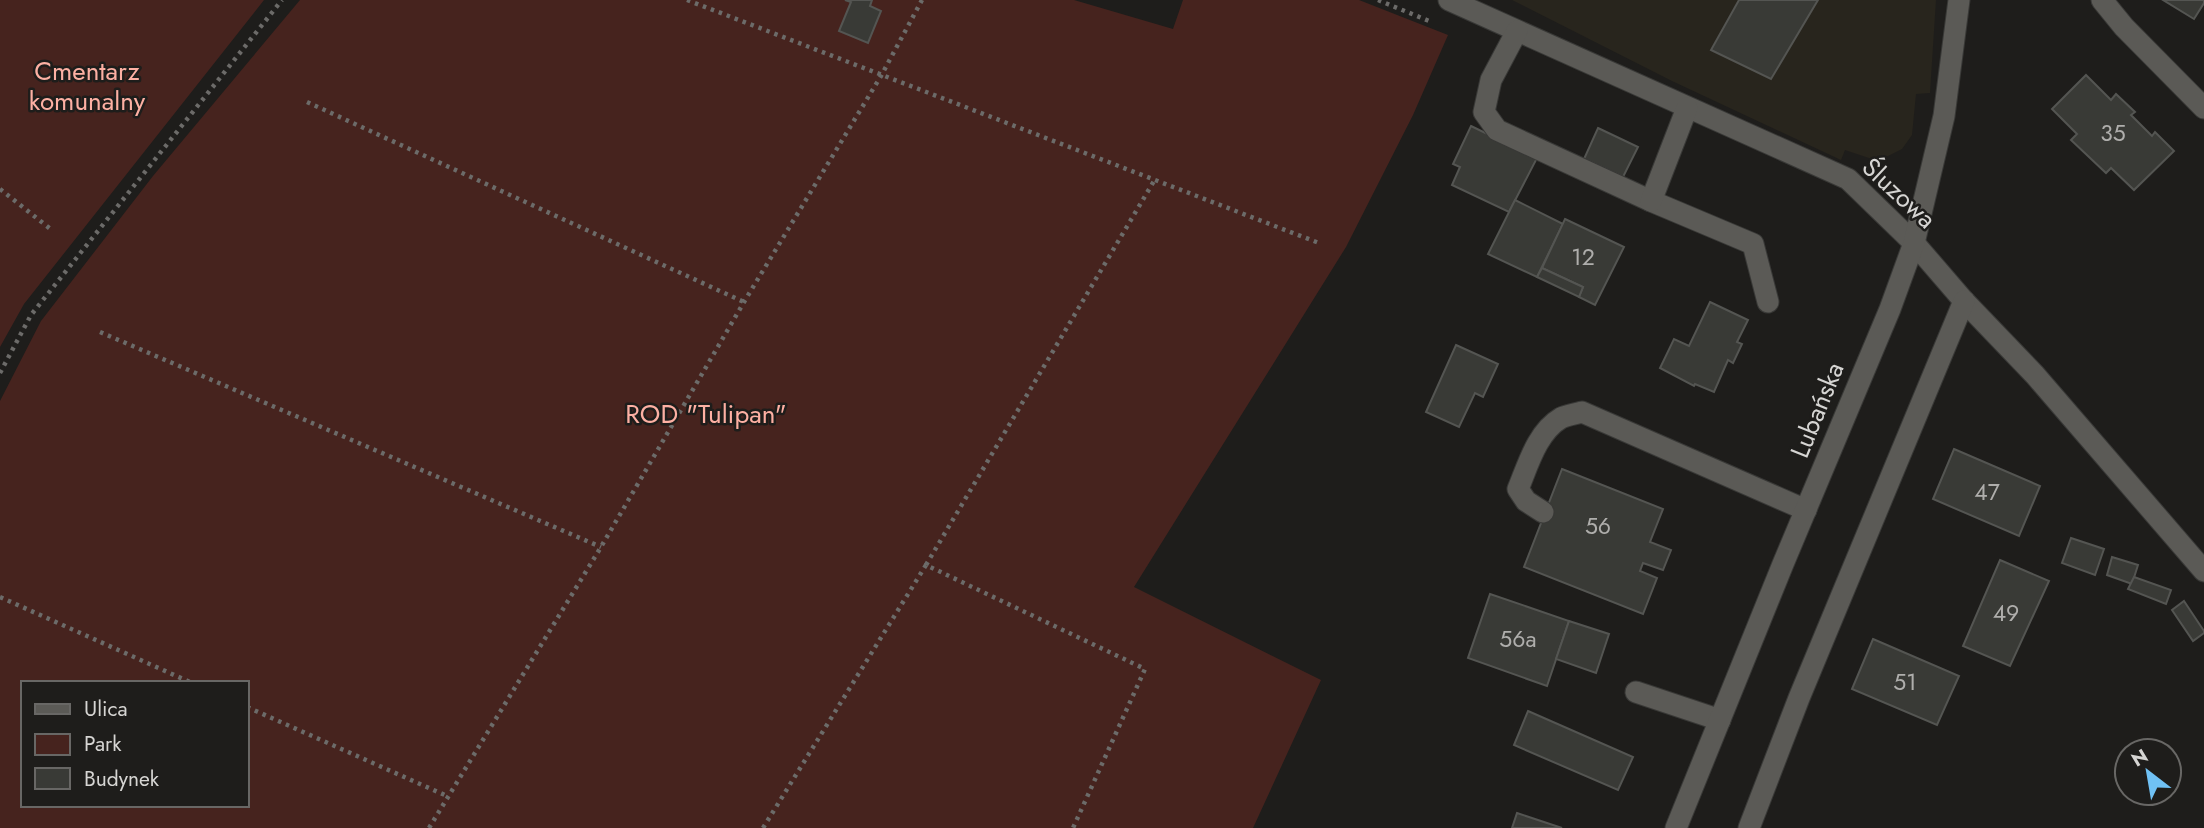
<svg xmlns="http://www.w3.org/2000/svg" width="2204" height="828" viewBox="0 0 2204 828" font-family="Jost,sans-serif">
<rect width="100%" height="100%" fill="#1e1d1b"/>
<polygon fill="#28251d" points="1512,0 1936,0 1930,93 1916,94 1912,135 1902,149 1888,156 1872,159 1845,150 1841,160 1672,81"/>
<g fill="#46231e" fill-rule="evenodd">
<polygon points="0,0 264,0 24,304 0,347"/>
<path d="M300,0h774l99,29 10,-29h176l89,35 -35,80 -67,132 -212,340 187,93 -68,148h-1253v-427l41,-80 112,-145zM23,683h224v122h-224z"/>
</g>
<g fill="#393a36" stroke="#545552" stroke-width="2">
<polygon points="845,0 872,0 870,6 881,11 868,43 839,31 851,2"/>
<polygon points="1739,0 1818,0 1771,79 1711,50"/>
<polygon points="2163,0 2204,0 2204,3 2194,19"/>
<polygon points="2086,75 2111,100 2116,94 2135,112 2131,115 2152,136 2155,132 2174,151 2134,190 2111,168 2106,173 2071,140 2077,134 2052,109"/>
<polygon points="1471,126 1537,158 1509,212 1452,185 1460,167 1453,164"/>
<polygon points="1598,128 1638,147 1623,177 1584,159"/>
<polygon points="1515,200 1563,224 1537,277 1488,254"/>
<polygon points="1565,219 1624,247 1595,305 1579,297 1583,287 1542,268"/>
<polygon points="1542,268 1583,287 1579,297 1537,277"/>
<polygon points="1710,302 1748,320 1737,342 1742,344 1733,363 1728,360 1714,392 1695,384 1694,386 1660,368 1674,339 1689,346"/>
<polygon points="1456,345 1498,364 1483,397 1475,393 1459,427 1426,412"/>
<polygon points="1954,449 2040,486 2019,536 1933,499"/>
<polygon points="1562,469 1663,509 1650,542 1671,550 1663,570 1643,563 1640,571 1657,578 1643,614 1524,567"/>
<polygon points="2071,538 2104,549 2095,575 2062,563"/>
<polygon points="2112,557 2138,565 2132,584 2107,575"/>
<polygon points="2000,560 2049,581 2010,666 1963,646"/>
<polygon points="2134,577 2171,590 2166,604 2128,589"/>
<polygon points="1490,594 1569,621 1547,686 1468,658"/>
<polygon points="2184,601 2204,631 2204,633 2193,641 2172,610"/>
<polygon points="1569,621 1609,634 1596,673 1556,659"/>
<polygon points="1873,639 1959,676 1937,725 1852,689"/>
<polygon points="1528,711 1633,757 1618,790 1514,745"/>
<polygon points="1517,813 1562,828 1512,828"/>
</g>
<g fill="none" stroke-linecap="round" stroke-linejoin="round">
<defs>
<g id="minor">
<polyline points="1449,0 1848,179 1914,243 1964,301 2035,375 2204,571"/>
<polyline points="2102,0 2124,27 2204,108"/>
<polyline points="1517,31 1491,80 1484,112 1497,130 1651,201 1753,244 1768,302"/>
<polyline points="1651,201 1687,108"/>
<path d="M1543,512l-17,-11 -8,-12c10,-24 19,-57 43,-71 6,-3 15,-4 21,-6l224,98"/>
<polyline points="1636,692 1720,720"/>
<polyline points="1676,828 1783,564 1890,309 1914,243 1944,116 1959,0"/>
<polyline points="1749,828 1799,698 1964,301"/>
</g>
</defs>
<use href="#minor" stroke="#393937" stroke-width="23"/>
<g stroke="#6c6b69" stroke-width="4.5" stroke-dasharray="3.5 5" stroke-linecap="butt">
<polyline points="687,0 1319,243"/>
<polyline points="1378,0 1429,21"/>
<polyline points="307,102 744,302"/>
<polyline points="0,189 53,231"/>
<polyline points="100,332 601,547"/>
<polyline points="0,373 31,315 282,0"/>
<polyline points="926,565 1154,181"/>
<polyline points="0,597 192,683"/>
<polyline points="247,707 447,796"/>
<polyline points="429,828 601,547 744,302 881,76 922,0"/>
<polyline points="763,828 926,565 1145,669 1073,828"/>
</g>
<use href="#minor" stroke="#5b5a56" stroke-width="21"/>
</g>
<g text-anchor="middle" stroke-width="5" stroke-linejoin="round" paint-order="stroke">
<g font-size="23" fill="#afaeac">
<text x="2113" y="141">35</text>
<text x="1583" y="265">12</text>
<text x="1987" y="500">47</text>
<text x="1598" y="534">56</text>
<text x="2006" y="621">49</text>
<text x="1518" y="647">56a</text>
<text x="1905" y="690">51</text>
</g>
<g font-size="26" fill="#fdb0a3" stroke="#1e1d1b">
<text x="87" y="80">Cmentarz<tspan x="87" dy="30">komunalny</tspan></text>
<text x="706" y="423">ROD "Tulipan"</text>
</g>
<g font-size="26" fill="#d6d5d3" stroke="#1e1d1b">
<text transform="translate(1899 193) rotate(43)" y="9">Śluzowa</text>
<text transform="translate(1817 410) rotate(-68)" y="9">Lubańska</text>
</g>
</g>
<rect x="21" y="681" width="228" height="126" fill="#1e1d1b" stroke="#686765" stroke-width="2"/>
<rect x="35" y="704" width="35" height="10" fill="#5b5a56" stroke="#686765" stroke-width="2"/>
<text x="84" y="716" font-size="21" fill="#d6d5d3">Ulica</text>
<rect x="35" y="734" width="35" height="21" fill="#46231e" stroke="#686765" stroke-width="2"/>
<text x="84" y="751" font-size="21" fill="#d6d5d3">Park</text>
<rect x="35" y="768" width="35" height="21" fill="#393a36" stroke="#686765" stroke-width="2"/>
<text x="84" y="786" font-size="21" fill="#d6d5d3">Budynek</text>
<g transform="translate(2148 772) rotate(329)"><circle r="33" fill="#1e1d1b" stroke="#686765" stroke-width="2"/>
<path d="M0-5L12 26L0 18L-12 26Z" fill="#70c1f4"/>
<text y="-10" font-size="19" font-weight="bold" text-anchor="middle" fill="#d6d5d3">N</text>
</g>
</svg>
